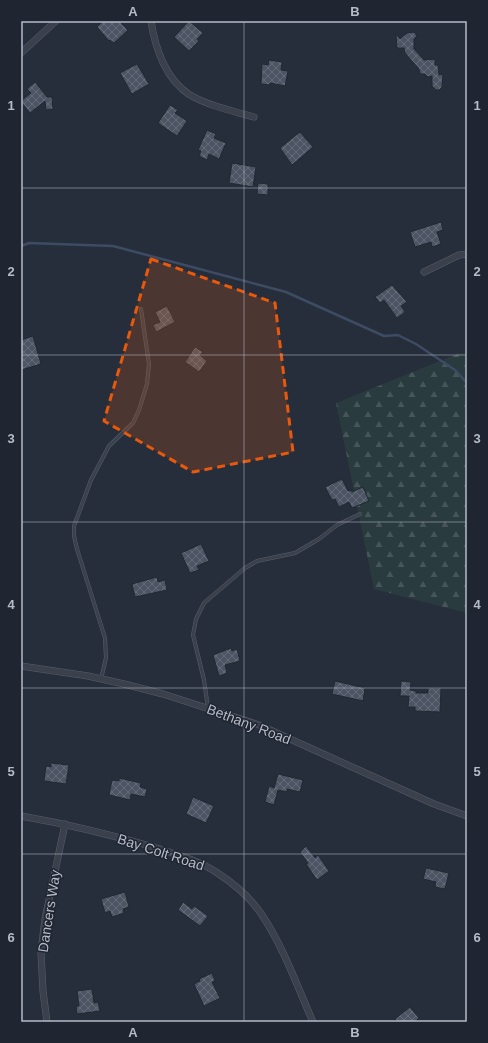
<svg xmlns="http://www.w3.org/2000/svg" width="488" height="1043" viewBox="0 0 488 1043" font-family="Helvetica,sans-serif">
<defs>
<pattern id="forest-firs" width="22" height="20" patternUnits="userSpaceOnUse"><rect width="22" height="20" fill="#293b3e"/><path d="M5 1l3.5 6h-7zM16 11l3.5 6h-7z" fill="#465558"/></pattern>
<pattern id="building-cross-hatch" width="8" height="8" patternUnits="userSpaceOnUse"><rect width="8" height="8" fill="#4d5565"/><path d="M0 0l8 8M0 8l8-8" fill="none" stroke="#646c7a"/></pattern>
</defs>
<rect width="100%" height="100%" fill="#262e3c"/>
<polygon fill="url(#forest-firs)" points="460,353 467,354 467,613 374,589 336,403"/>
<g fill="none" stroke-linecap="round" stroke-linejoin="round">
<polyline stroke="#3d4b63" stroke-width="2.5" points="21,246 29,243 113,246 286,292 384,336 398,335 416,344 455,370 467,383"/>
</g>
<g fill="url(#building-cross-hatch)" stroke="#212733">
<polygon points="103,21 119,21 128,30 114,43 110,40 109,41 97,27"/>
<polygon points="189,21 203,33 197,39 199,41 189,51 174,37"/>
<polygon points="414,32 417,36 414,39 414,49 424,60 435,59 435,65 438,65 439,75 443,74 442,87 439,90 436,90 432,86 432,76 428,77 425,74 420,74 419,69 405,53 404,48 397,48 396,34 400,39 407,33"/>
<polygon points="269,60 282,62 281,70 288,71 285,86 270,83 270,85 261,84 262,64 268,65"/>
<polygon points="137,64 149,84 132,94 120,73"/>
<polygon points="35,82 47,97 52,97 53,109 46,110 45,101 30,113 21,102 21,101 31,93 27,89"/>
<polygon points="170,105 178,110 175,113 187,121 177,136 158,123"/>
<polygon points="207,130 216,134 214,138 226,143 219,159 209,154 207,160 199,156 201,151 198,150"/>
<polygon points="300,132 313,147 292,165 280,148"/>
<polygon points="232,163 256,167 253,187 229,183"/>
<polygon points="258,183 268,184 268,195 257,194"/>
<polygon points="441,222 443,230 437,232 441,244 432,247 431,242 415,247 410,232"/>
<polygon points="392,285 407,302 401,306 405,312 397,318 384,300 380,303 375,297"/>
<polygon points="167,306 175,322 156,332 153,325 160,322 155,312"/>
<polygon points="33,336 41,364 21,370 21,340"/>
<polygon points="195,347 203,352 200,355 207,361 199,372 185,362"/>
<polygon points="342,479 348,491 351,490 352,492 363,487 369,501 352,508 349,502 339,507 335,499 332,500 325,487"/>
<polygon points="201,544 209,561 197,566 199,570 190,573 181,553"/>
<polygon points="157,577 158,582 165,580 167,590 135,597 132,584"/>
<polygon points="231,648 232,651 237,649 240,661 225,665 227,673 219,676 213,655"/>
<polygon points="335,681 365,688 363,701 332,694"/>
<polygon points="401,681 411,682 410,690 416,691 416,693 428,693 428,688 441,688 440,712 415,711 415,707 408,707 409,696 400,696"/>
<polygon points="51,763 69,765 66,784 44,781 46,766 51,767"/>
<polygon points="278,774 303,780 300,792 287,789 287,792 278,790 274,805 265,802 269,786 274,788"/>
<polygon points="119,778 141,783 140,787 147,789 145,797 131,794 130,800 109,795 112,780 119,781"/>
<polygon points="193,797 214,806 206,823 186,814"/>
<polygon points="306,846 315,858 318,855 329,871 317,880 306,864 308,863 300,852"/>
<polygon points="426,868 449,873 445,889 435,887 436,882 423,879"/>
<polygon points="125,892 129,907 123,909 124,913 112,917 110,911 105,913 101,899"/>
<polygon points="183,902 192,909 194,906 208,916 200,926 178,910"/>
<polygon points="212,973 215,981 212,982 220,998 204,1006 194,984 200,981 199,979"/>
<polygon points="92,989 94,1003 98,1002 100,1011 77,1014 76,1006 79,1006 77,991"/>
<polygon points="410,1007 419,1018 415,1022 398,1022 395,1019"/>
</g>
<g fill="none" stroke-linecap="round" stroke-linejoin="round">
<defs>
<g id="service">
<polyline points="101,679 106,658 105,638 77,549 74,536 74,526 91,480 109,446 133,423 139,410 147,384 149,364 141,309"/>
<polyline points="208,708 204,680 193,635 196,619 204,603 245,568 257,561 295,553 319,539 337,525 360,514"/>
</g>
<g id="minor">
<path d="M151,21c4,27 15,59 39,74 19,11 43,16 64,22"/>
<polyline points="21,53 56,21"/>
<polyline points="424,272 459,255 467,254"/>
<polyline points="21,666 88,676 124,684 163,694 259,725 434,804 467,816"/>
<path d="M21,816c46,8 91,19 136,32 20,7 41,12 59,24 17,11 35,26 46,43 22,33 35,71 51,107"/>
<polyline points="47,1022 43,991 41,953 45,919 65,824"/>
</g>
</defs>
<use href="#service" stroke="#585e6a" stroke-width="4"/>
<use href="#minor" stroke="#585e6a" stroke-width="7"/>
<use href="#service" stroke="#3a404c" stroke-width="3"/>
<use href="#minor" stroke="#3a404c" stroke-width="6"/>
</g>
<path fill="#e8590c" fill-opacity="0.2" stroke="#e8590c" stroke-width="3" stroke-dasharray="8 5" stroke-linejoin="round" d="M151,259l124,44 18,149 -100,20 -89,-51z"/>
<path fill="none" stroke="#b6bbc7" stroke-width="1" stroke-opacity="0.55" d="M244,21v1001M21,188h446M21,355h446M21,522h446M21,688h446M21,854h446"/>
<g text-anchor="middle" stroke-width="3" stroke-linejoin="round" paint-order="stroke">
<g font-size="14" fill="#b6bbc7" stroke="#1f2531">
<text transform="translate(249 724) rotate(21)" y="5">Bethany Road</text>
<text transform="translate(161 852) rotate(18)" y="5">Bay Colt Road</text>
<text transform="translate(49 911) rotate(-81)" y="5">Dancers Way</text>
</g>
</g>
<rect width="488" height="1043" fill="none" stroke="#1f2531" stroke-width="44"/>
<rect x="22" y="22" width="444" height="999" fill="none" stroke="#b6bbc7" stroke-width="1.5"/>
<g font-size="13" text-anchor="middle" font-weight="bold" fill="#b6bbc7">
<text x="133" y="16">A</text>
<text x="355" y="16">B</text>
<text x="11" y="110">1</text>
<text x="477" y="110">1</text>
<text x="11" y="276">2</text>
<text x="477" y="276">2</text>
<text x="11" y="443">3</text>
<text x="477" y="443">3</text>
<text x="11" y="609">4</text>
<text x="477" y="609">4</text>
<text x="11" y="776">5</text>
<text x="477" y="776">5</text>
<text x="11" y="942">6</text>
<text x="477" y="942">6</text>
<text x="133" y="1037">A</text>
<text x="355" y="1037">B</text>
</g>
</svg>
